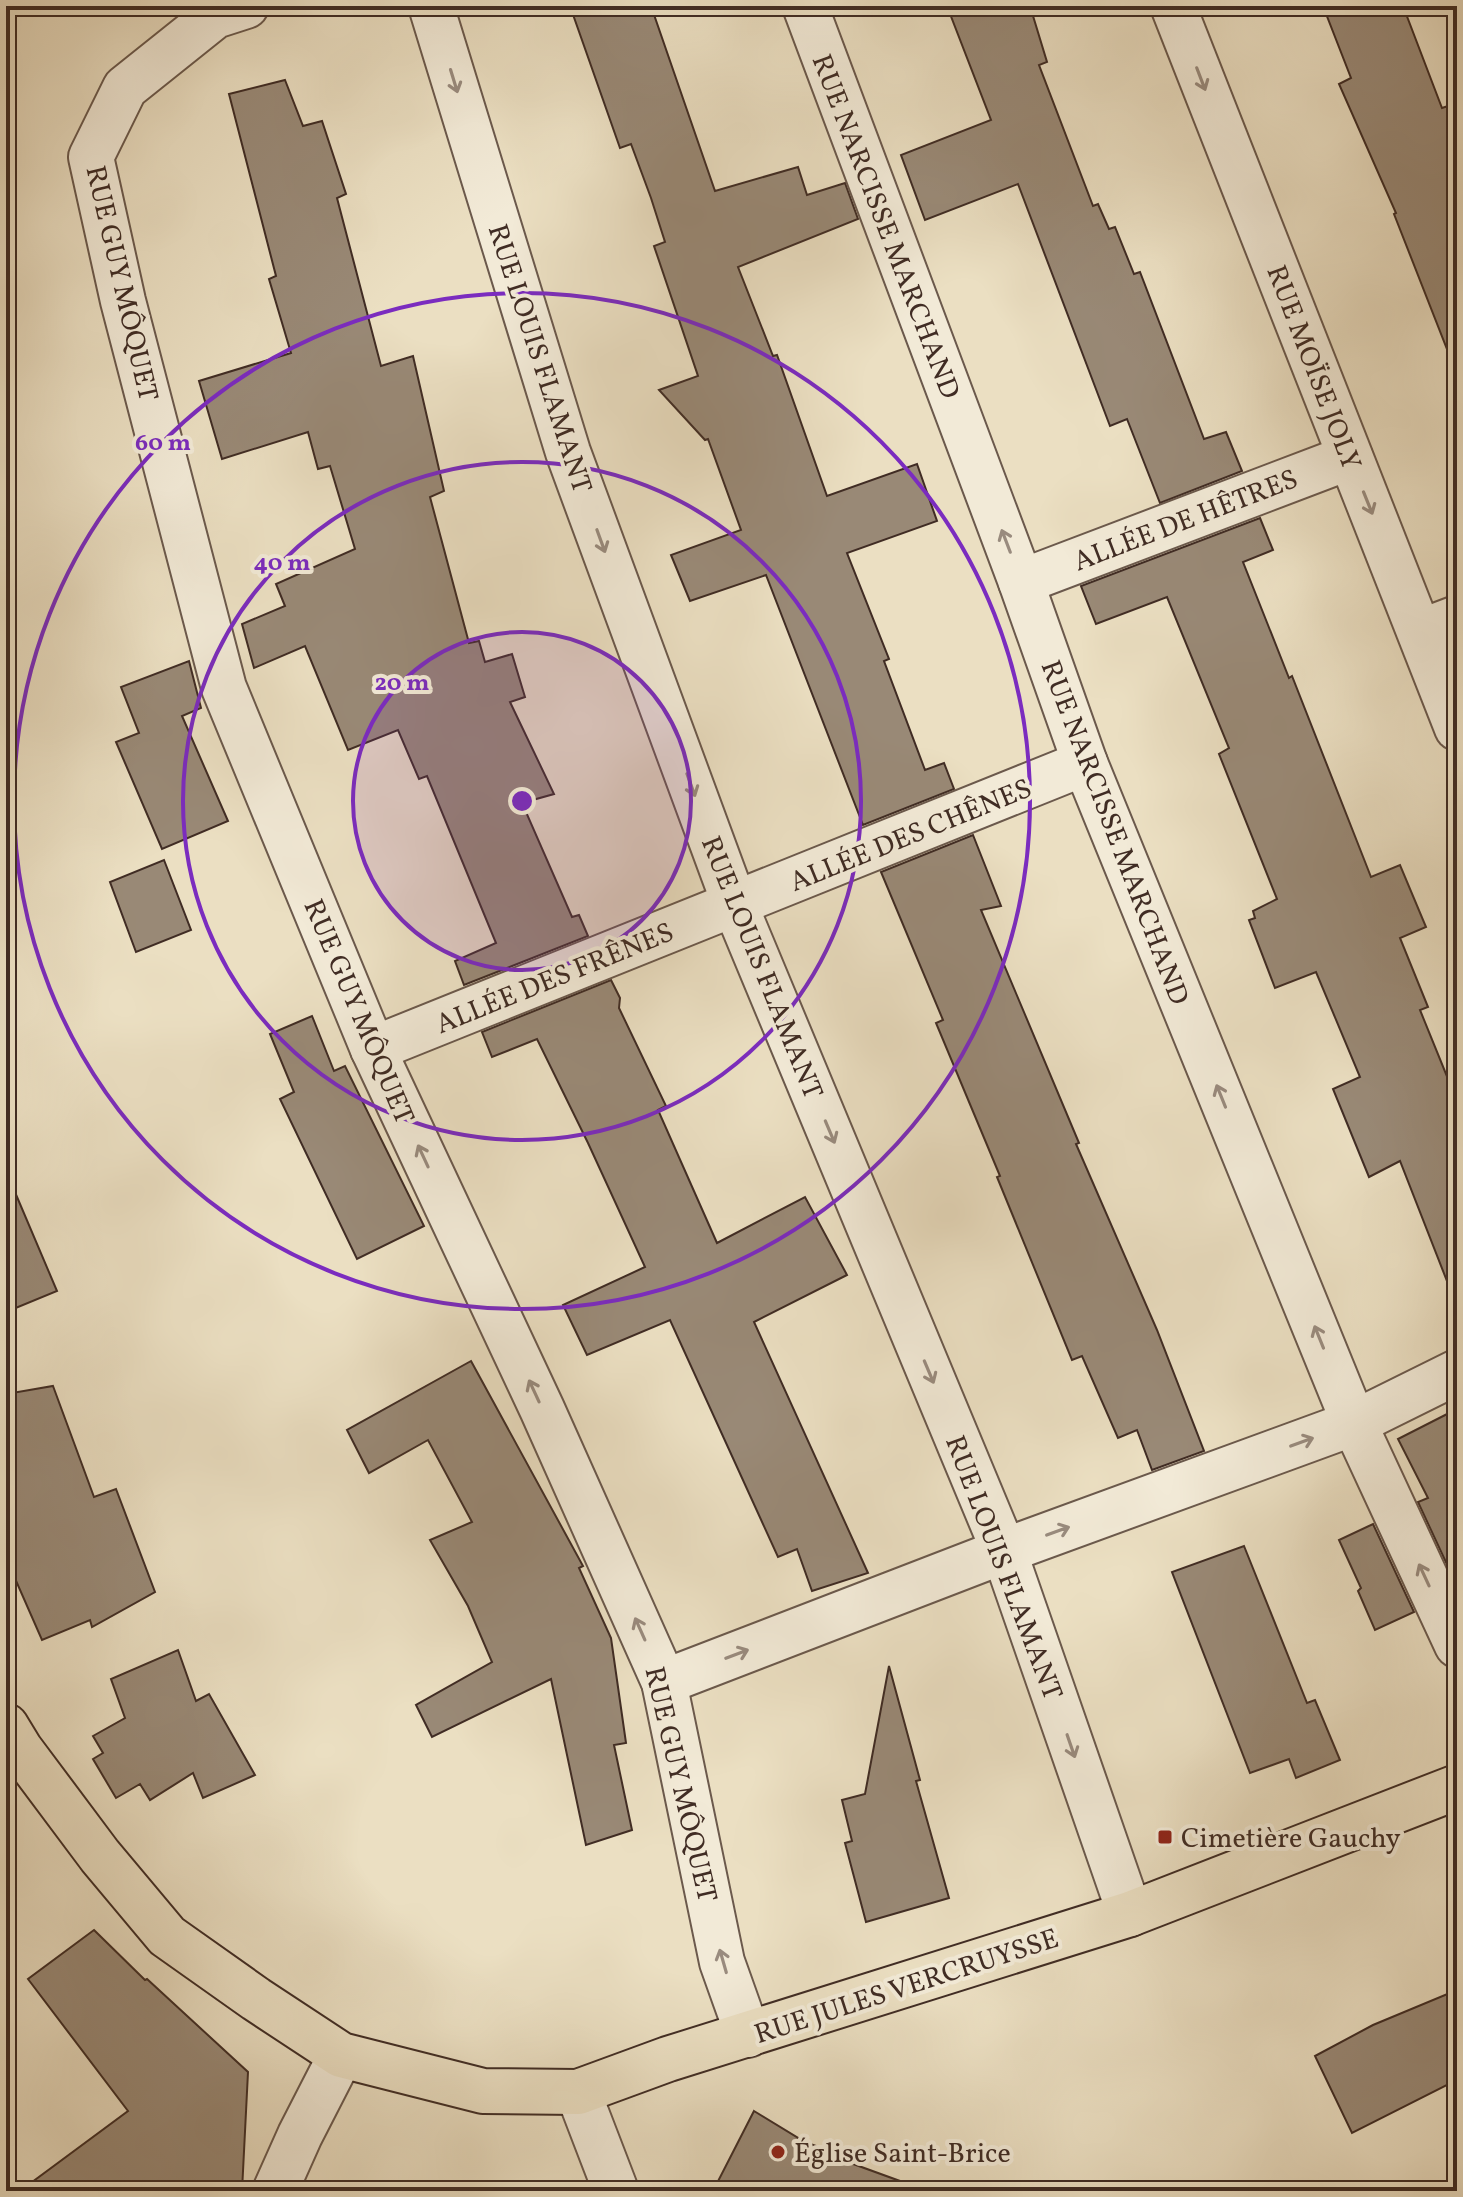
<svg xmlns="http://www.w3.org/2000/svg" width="1463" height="2197" viewBox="0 0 1463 2197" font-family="Vollkorn,serif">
<rect width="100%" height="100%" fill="#ebdfc2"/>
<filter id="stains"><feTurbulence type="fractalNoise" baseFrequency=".0025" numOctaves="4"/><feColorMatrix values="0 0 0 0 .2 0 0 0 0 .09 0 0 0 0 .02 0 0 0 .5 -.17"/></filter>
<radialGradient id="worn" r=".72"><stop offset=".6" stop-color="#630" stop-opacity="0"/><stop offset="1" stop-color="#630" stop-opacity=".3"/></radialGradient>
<g fill="#998976" stroke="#402c24" stroke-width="2">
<polygon points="570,6 651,6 715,191 798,167 807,195 845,183 858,219 738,267 773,356 777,355 827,496 917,464 937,521 847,553 889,659 884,661 925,770 944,763 954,789 863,825 766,575 690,601 671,555 741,530 708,439 705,440 659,390 698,376 654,246 665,242 651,198 631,144 620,148"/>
<polygon points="947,6 1030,6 1047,62 1039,65 1093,206 1098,204 1109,229 1115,227 1134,274 1140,272 1204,439 1226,432 1242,471 1160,503 1127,419 1110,426 1018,184 925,220 901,155 991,120"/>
<polygon points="1323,6 1403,6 1442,108 1448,106 1457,130 1457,366 1454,367 1394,214 1396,213 1339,84 1351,78"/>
<polygon points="285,80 303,126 322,121 346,194 337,198 381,366 413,356 444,491 430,497 469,643 479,641 485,662 512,654 525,697 510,702 554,794 522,803 572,917 579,915 588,936 464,985 455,961 496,943 427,776 419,779 398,730 348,750 305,646 254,668 242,624 285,606 276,584 355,549 330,466 318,469 308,432 222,459 199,381 291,353 269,279 276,276 229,94"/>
<polygon points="1260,518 1273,550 1243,562 1289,678 1292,676 1371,877 1400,865 1426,927 1400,938 1428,1007 1420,1010 1457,1101 1457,1298 1454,1299 1400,1161 1369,1177 1333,1089 1360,1077 1316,972 1275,988 1249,920 1255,918 1253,911 1277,899 1219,754 1229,748 1167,597 1096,624 1081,586"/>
<polygon points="189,661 201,708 182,716 228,821 162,849 116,742 139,733 121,687"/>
<polygon points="973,835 1001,906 981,910 1079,1143 1076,1144 1157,1330 1204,1451 1152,1470 1137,1430 1118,1438 1082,1356 1072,1360 997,1177 1000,1176 936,1023 943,1020 881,872"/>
<polygon points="164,860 191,930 136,952 110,882"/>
<polygon points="611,980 620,998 619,1008 666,1106 658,1110 717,1243 805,1197 847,1275 754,1322 868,1573 812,1591 797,1549 778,1557 670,1320 587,1355 563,1305 645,1267 588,1143 537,1039 492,1057 482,1032"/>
<polygon points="312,1016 334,1071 345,1066 424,1226 357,1259 280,1099 294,1092 270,1034"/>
<polygon points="6,1171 57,1291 6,1312"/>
<polygon points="471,1361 583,1566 579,1568 611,1638 626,1743 614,1745 632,1830 586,1845 551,1679 432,1737 416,1705 492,1662 468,1606 430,1540 472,1522 428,1440 369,1473 347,1430"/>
<polygon points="53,1386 94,1497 116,1489 155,1592 92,1627 90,1620 42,1640 6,1558 6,1394"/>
<polygon points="1457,1409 1457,1586 1418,1502 1428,1498 1398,1439"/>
<polygon points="1373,1524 1414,1612 1375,1630 1358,1591 1361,1588 1339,1540"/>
<polygon points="1244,1546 1307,1703 1315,1700 1340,1760 1296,1778 1289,1759 1250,1773 1172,1572"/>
<polygon points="178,1650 196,1701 209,1694 255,1775 203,1798 193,1773 150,1800 140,1784 116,1798 93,1759 103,1753 93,1736 125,1718 111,1679"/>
<polygon points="889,1666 920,1780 916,1781 949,1898 866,1922 845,1843 852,1841 842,1800 865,1794"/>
<polygon points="94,1930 145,1980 147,1979 248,2072 242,2191 20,2191 128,2111 28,1979"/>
<polygon points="1457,1990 1457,2080 1352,2133 1315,2056 1373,2025"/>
<polygon points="754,2111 805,2142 824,2149 823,2153 911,2185 910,2191 713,2191"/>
</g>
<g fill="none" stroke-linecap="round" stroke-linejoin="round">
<defs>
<g id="minor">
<polyline points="246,6 215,16 125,88 91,157 123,301 224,688 373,1049 542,1409 664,1682 722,1962 748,2035"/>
<polyline points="431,6 568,452 735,905 1004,1551 1130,1914"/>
<polyline points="805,6 1021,582 1085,763 1354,1423 1457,1645"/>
<polyline points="1173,6 1457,728"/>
<polyline points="1021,582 1350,457"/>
<polyline points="1420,632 1457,618"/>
<polyline points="373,1049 1085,763"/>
<polyline points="664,1682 1004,1551 1354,1423 1457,1372"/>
<polyline points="578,2092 616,2191"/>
<polyline points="275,2191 300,2135 341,2055"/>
</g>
<polyline id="major" points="6,1726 20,1749 100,1856 167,1936 256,1999 341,2055 483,2091 578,2092 668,2059 1130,1914 1457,1787"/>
</defs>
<use href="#minor" stroke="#6b594c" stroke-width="48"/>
<use href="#major" stroke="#402c24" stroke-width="48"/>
<use href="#minor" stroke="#f2ead7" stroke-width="44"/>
<use href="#major" stroke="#ebdfc2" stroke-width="44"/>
</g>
<defs><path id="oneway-shaft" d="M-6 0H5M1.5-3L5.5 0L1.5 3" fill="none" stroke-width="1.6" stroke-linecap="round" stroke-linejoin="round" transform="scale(2)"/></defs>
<g stroke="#998b7e">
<use href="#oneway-shaft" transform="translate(1201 79) rotate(69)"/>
<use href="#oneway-shaft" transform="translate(454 81) rotate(73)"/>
<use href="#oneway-shaft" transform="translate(1368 503) rotate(68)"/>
<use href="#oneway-shaft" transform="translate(601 541) rotate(70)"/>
<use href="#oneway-shaft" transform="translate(1006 541) rotate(-111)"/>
<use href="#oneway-shaft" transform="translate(691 785) rotate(70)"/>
<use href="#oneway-shaft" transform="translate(1221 1096) rotate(-112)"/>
<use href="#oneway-shaft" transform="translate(830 1132) rotate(67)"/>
<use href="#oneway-shaft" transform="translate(423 1156) rotate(-115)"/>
<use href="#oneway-shaft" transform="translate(1319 1337) rotate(-112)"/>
<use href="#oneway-shaft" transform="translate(929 1372) rotate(67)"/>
<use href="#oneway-shaft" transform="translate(534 1391) rotate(-115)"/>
<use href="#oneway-shaft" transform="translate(1302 1442) rotate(-20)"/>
<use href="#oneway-shaft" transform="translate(1058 1531) rotate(-20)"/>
<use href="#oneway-shaft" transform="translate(1424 1575) rotate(-115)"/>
<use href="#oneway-shaft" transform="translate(640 1629) rotate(-114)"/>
<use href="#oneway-shaft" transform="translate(737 1654) rotate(-21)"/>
<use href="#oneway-shaft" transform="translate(1071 1746) rotate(71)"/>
<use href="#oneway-shaft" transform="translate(723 1961) rotate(-106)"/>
</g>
<circle cx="522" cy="801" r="169" fill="#7b2cbf" fill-opacity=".12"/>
<g fill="none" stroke="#7b2cbf" stroke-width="4">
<circle cx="522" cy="801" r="169"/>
<circle cx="522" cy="801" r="339"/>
<circle cx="522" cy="801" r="508"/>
</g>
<g fill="#8f2418" stroke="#f2ead7" stroke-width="3">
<rect x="1157" y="1829" width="16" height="16" rx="4"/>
<circle cx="778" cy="2152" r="8"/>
</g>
<g text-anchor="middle" stroke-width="8" stroke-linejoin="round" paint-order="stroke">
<g font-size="28" fill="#402c24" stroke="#f2ead7">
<text transform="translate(887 226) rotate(69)" y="10">RUE NARCISSE MARCHAND</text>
<text transform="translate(123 283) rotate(77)" y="10">RUE GUY MÔQUET</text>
<text transform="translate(541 358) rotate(72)" y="10">RUE LOUIS FLAMANT</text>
<text transform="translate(1315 367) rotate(69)" y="10">RUE MOÏSE JOLY</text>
<text transform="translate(1185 519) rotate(-21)" y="10">ALLÉE DE HÊTRES</text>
<text transform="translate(1116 832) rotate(69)" y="10">RUE NARCISSE MARCHAND</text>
<text transform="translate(910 834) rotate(-22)" y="10">ALLÉE DES CHÊNES</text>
<text transform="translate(763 967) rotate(68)" y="10">RUE LOUIS FLAMANT</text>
<text transform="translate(554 977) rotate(-22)" y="10">ALLÉE DES FRÊNES</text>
<text transform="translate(360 1011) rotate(67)" y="10">RUE GUY MÔQUET</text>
<text transform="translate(1005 1567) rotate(69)" y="10">RUE LOUIS FLAMANT</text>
<text transform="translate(682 1784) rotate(77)" y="10">RUE GUY MÔQUET</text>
<text transform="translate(906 1985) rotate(-18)" y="10">RUE JULES VERCRUYSSE</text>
</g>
<g font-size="28" fill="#402c24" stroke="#f2ead7" text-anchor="start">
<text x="1181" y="1847">Cimetière Gauchy</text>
<text x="794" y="2162">Église Saint-Brice</text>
</g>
</g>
<circle cx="522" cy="801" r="12" fill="#7b2cbf" stroke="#f2ead7" stroke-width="4"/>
<g font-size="24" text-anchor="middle" font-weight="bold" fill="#7b2cbf" stroke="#f2ead7" stroke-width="8" stroke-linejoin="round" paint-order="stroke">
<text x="163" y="450">60 m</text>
<text x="282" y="570">40 m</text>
<text x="402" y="690">20 m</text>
</g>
<rect width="1463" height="2197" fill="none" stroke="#ebdfc2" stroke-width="32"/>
<rect x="8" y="8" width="1447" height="2181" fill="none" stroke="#402c24" stroke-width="4"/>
<rect x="16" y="16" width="1431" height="2165" fill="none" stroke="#402c24" stroke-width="2"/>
<rect width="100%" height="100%" filter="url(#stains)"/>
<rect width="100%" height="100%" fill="url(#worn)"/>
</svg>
